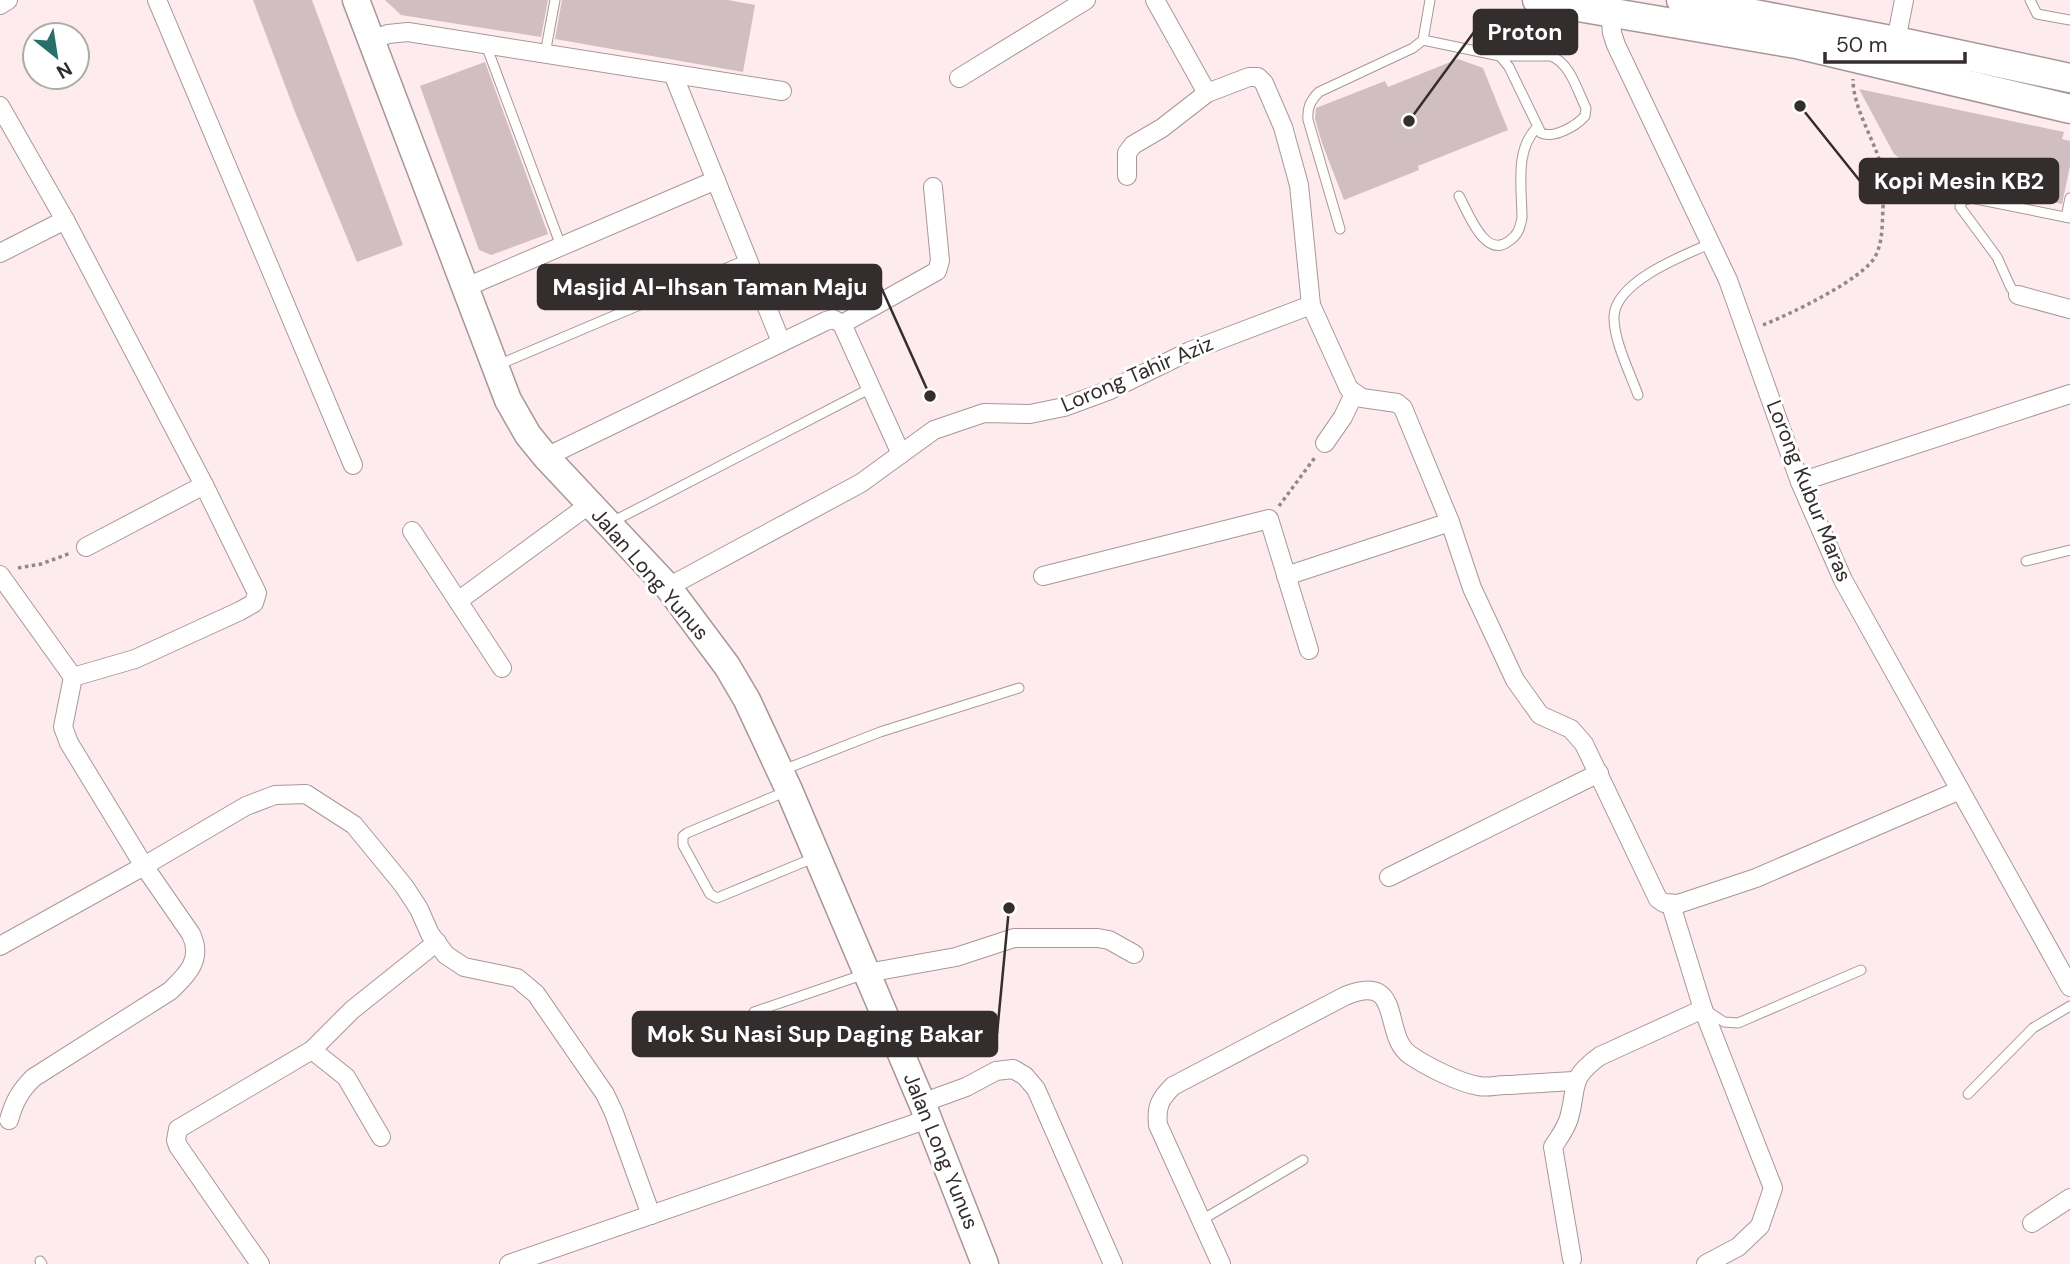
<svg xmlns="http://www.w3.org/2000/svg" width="2070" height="1264" viewBox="0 0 2070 1264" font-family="'DM Sans',sans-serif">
<rect width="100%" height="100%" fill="#feebee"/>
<g fill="#d1bec1">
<polygon points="253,0 312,0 403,245 357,262 295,112"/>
<polygon points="385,0 548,0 541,37 401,15"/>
<polygon points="562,0 728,0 755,5 743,72 555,39"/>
<polygon points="1458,59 1483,68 1508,130 1418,166 1419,170 1344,200 1322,143 1315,119 1316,108 1385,81 1388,87"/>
<polygon points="485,62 548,234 491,255 479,250 420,86"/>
<polygon points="1859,89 2064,132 2062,139 2070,141 2070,166 2062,204 1922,175 1894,154"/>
</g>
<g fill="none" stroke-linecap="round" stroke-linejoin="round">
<defs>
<g id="service">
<polyline points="2030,0 2037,14 2070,20"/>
<path d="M1423,40l77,16h51c19,7 26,34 35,52l-1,8c-9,10 -31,23 -44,17l-32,-66 -9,-11"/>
<polyline points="486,45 561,246"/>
<polyline points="545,54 555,0"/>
<path d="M1459,196c9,16 26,64 50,45 9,-6 11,-13 13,-23 0,-29 -8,-70 16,-91"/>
<polyline points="2066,217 2070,198"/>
<path d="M1340,229l-32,-109c-1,-12 2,-19 11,-28l94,-44 10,-8 7,-40"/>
<polyline points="2018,295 2011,288 1997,257 1963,211 1960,207 1962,201 1971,198 2070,218"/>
<polyline points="498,365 748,259"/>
<path d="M1638,395c-8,-22 -25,-56 -24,-79 2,-35 70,-61 98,-73"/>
<polyline points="610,523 871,388"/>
<polyline points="2026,561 2070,550"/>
<polyline points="783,770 880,732 1019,688"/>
<polyline points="787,791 687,833 683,836 683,845 710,894 717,898 816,857"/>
<polyline points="1706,1010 1724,1022 1738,1023 1861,970"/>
<polyline points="754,1012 865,974"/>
<polyline points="1968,1094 2033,1028 2070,1006"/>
<polyline points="1200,1221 1303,1160"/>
<polyline points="40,1261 42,1264"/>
</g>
<g id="minor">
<polyline points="157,0 353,465"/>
<polyline points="1155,0 1207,93"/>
<polyline points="0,5 8,0"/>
<polyline points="1610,12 1612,33 1616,45 1728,280 1800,482 1843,580 2070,987"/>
<polyline points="371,40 388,34 408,32 782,91"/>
<polyline points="1896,41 1904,0"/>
<polyline points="673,74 781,342"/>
<polyline points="959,78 1086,0"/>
<path d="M0,106l65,114 139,265 53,108 -3,10 -14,8 -105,48 -62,18 -10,50 6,16 75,123 47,68c12,25 -3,40 -21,57l-137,87c-13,13 -19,24 -24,42"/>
<polyline points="1127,176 1127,153 1133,145 1162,128 1207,93 1249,77 1258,77 1264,83 1283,127 1299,185 1311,305 1349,389 1362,398 1397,403 1403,408 1450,522 1472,588 1515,680 1540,715 1571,729 1584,744 1658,899 1664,903 1678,904 1756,878 1960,790"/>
<polyline points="0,253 65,220"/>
<polyline points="464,288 716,180"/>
<polyline points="2018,295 2070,309"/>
<polyline points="842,324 937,271 940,261 933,187"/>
<polyline points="1325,443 1343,417 1354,394"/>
<polyline points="546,457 826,321 833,319 842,324 901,454"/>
<polyline points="1800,482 2070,394"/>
<polyline points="412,531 502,668"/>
<polyline points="86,547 204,485"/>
<polyline points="0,575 73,677"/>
<polyline points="1043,576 1269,519 1309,650"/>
<polyline points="1286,576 1450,522"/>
<polyline points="668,587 861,483 934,430 984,413 1030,414 1064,407 1110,390 1190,351 1311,305"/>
<polyline points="458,601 590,504"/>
<polyline points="1389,877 1599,773"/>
<polyline points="1671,905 1703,1009 1773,1188 1760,1226 1738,1247 1706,1264"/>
<polyline points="0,946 144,866 246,806 275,795 306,794 354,825 404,886 419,909 430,934 446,955 464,967 517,978 536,994 605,1094 614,1113 651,1215"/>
<polyline points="867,973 956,957 1014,938 1098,938 1109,940 1134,954"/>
<polyline points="312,1050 352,1010 437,942"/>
<polyline points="922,1103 966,1087 996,1071 1013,1069 1025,1076 1036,1089 1113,1264"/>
<polyline points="2032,1223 2070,1198"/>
<path d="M1572,1259l-19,-112c6,-10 13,-18 16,-29 9,-32 -1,-39 31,-62l103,-47"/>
<polyline points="260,1264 178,1146 176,1140 178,1129 312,1050 346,1077 381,1137"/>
<polyline points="509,1264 928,1119"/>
<path d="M1221,1264l-63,-139c-2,-19 2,-26 15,-39l172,-90c60,-25 36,39 65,59 16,11 49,28 69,31 8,2 18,-1 26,-1 24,-1 47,-3 70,-4"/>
</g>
<polyline id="primary" points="356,0 508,400 528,435 546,457 668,587 727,666 747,700 789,790 922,1103 985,1264"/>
<g id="trunk">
<polyline points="1537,0 1796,44 2070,109"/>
<polyline points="1681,0 1896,41 2070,78"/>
</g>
</defs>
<use href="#service" stroke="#a89799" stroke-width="11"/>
<use href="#minor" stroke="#a89799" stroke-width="20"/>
<use href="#primary" stroke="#a89799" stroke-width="29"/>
<use href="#trunk" stroke="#a89799" stroke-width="31"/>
<g stroke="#938788" stroke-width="3.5" stroke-dasharray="3.5 3.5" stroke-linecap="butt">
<path d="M1763,325c25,-10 102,-46 113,-70 7,-15 6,-31 7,-47 1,-15 2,-28 -2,-43 -8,-28 -28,-57 -28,-86"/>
<polyline points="1279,506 1316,456"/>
<polyline points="18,568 41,564 71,553"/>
</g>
<use href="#service" stroke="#fff" stroke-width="9"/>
<use href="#minor" stroke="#fff" stroke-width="18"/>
<use href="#primary" stroke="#fff" stroke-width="26"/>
<use href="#trunk" stroke="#fff" stroke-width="28"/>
</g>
<g text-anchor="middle" stroke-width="6" stroke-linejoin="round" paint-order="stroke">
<g font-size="21" fill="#342d2e" stroke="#fff">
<text transform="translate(1137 374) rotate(-23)" y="7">Lorong Tahir Aziz</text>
<text transform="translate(1809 491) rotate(68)" y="7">Lorong Kubur Maras</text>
<text transform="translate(650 574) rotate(49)" y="7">Jalan Long Yunus</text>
<text transform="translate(941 1151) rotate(68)" y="7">Jalan Long Yunus</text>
</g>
</g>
<path fill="none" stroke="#342d2e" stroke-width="2.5" d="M1409 121L1474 32M1800 106L1860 181M930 396L881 287M1009 908L997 1034"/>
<g fill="#342d2e" stroke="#fff" stroke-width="2.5">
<circle cx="1409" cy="121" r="7"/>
<circle cx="1800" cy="106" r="7"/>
<circle cx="930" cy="396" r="7"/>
<circle cx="1009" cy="908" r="7"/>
</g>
<g fill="#342d2e" stroke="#342d2e" stroke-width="2.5">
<rect x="1474" y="10" width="103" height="44" rx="7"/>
<rect x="1860" y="159" width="198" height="44" rx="7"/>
<rect x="538" y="265" width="343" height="44" rx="7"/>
<rect x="633" y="1012" width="364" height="44" rx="7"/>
</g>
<g font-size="23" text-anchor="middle" font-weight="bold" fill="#fff">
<text x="1525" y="40">Proton</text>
<text x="1959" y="189">Kopi Mesin KB2</text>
<text x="710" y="295">Masjid Al-Ihsan Taman Maju</text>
<text x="815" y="1042">Mok Su Nasi Sup Daging Bakar</text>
</g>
<g transform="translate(56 56) rotate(150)"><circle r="33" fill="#ffffff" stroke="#aeabab" stroke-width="2"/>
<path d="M0-5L12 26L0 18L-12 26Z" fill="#277069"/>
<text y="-10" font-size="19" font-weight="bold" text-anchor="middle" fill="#342d2e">N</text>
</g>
<path d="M1825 52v10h140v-10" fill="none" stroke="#342d2e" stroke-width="3.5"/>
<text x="1836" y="52" font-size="21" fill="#342d2e" stroke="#ffffff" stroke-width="5" paint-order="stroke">50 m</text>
</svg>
